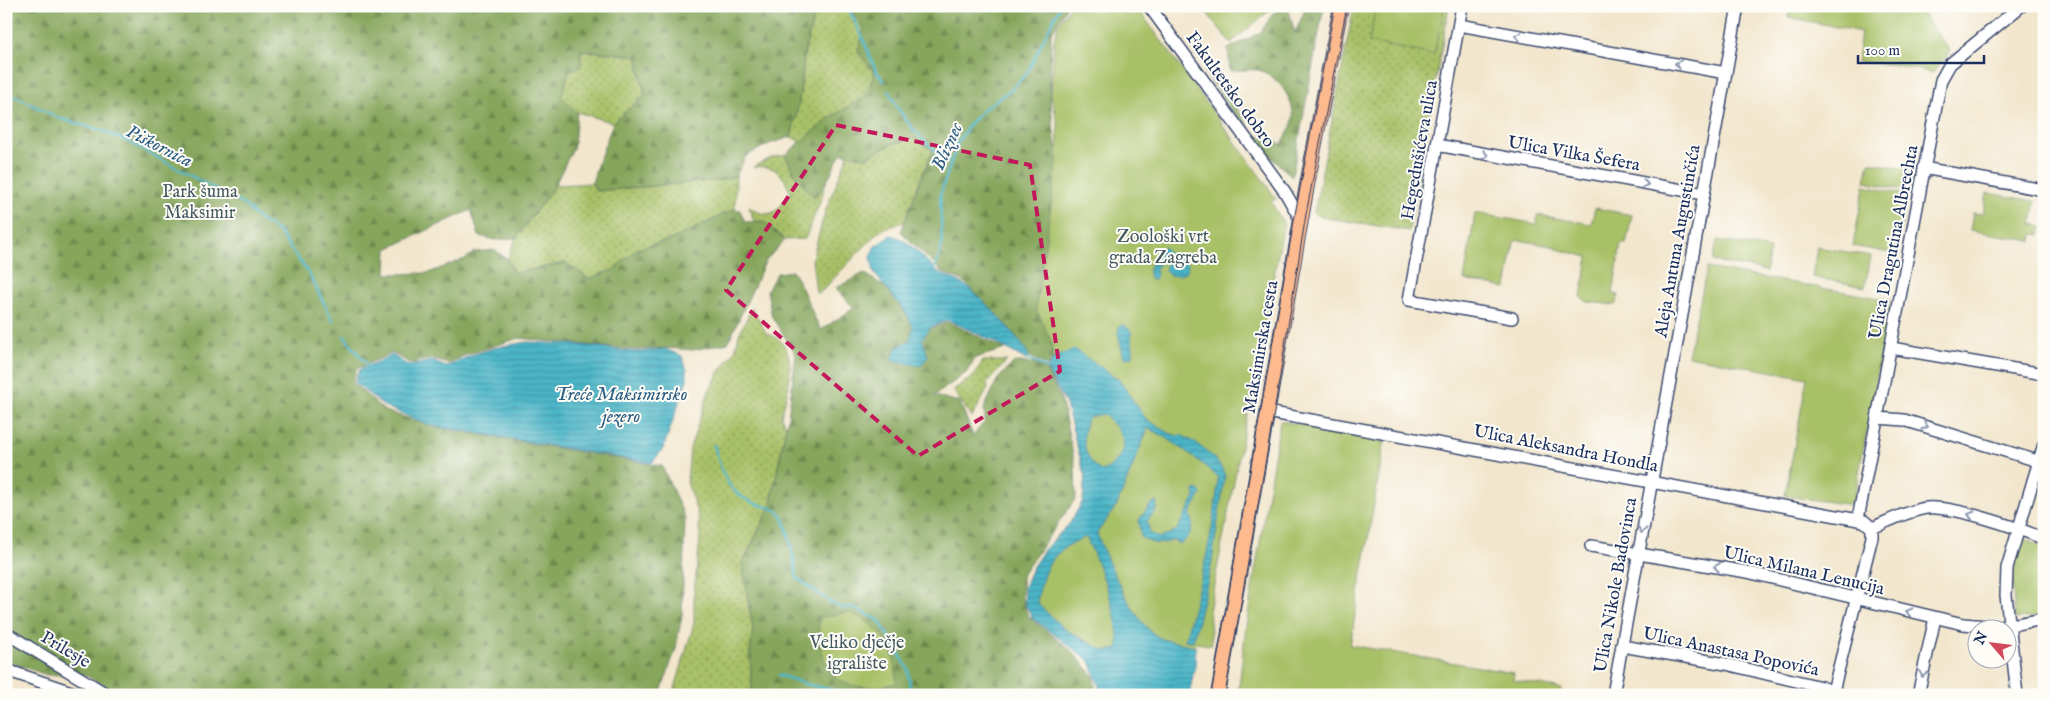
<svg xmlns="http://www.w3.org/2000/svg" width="2050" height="701" viewBox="0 0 2050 701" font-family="'IM FELL English',serif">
<defs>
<pattern id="grass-dots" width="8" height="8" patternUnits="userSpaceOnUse" patternTransform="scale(1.25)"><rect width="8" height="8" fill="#a8c066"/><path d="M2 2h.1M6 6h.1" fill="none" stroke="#889c57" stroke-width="1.8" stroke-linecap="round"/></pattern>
<pattern id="forest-firs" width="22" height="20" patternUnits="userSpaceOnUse" patternTransform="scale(1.25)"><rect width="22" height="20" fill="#86a65b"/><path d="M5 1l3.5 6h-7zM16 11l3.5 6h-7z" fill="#6d884e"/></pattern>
<pattern id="water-rules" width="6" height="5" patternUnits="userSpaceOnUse" patternTransform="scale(1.25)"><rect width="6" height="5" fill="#4bb6c8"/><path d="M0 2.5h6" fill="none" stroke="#3e94a6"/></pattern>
</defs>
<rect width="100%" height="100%" fill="#fdfcf7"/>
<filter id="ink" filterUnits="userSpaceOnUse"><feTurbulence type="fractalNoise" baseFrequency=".02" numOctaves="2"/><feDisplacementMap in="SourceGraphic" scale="10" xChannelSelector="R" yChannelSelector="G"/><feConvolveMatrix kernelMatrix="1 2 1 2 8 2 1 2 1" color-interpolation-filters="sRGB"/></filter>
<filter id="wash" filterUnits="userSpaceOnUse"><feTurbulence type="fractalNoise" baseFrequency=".0096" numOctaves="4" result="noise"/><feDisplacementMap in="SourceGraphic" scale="20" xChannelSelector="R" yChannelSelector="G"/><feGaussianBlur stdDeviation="1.12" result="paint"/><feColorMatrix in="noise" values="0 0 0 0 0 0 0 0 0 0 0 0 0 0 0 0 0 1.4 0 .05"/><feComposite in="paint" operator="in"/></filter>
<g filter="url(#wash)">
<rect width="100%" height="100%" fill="#f2e6cc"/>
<g fill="url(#grass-dots)" stroke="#627862">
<polygon points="817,6 858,6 853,14 865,29 858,52 875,73 865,97 831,117 801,142 791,137 799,102 805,49"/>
<polygon points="1354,6 1449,6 1409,231 1321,217 1314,213"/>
<polygon points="581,50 637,56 645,95 613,123 577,112 561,96 570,70"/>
<polygon points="913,138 934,150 919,183 905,222 889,226 877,233 821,292 816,293 812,259 825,212 848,154 866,157 889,145"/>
<path d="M785,155l12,23 18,18 9,-9 -2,10 -17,42 -20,1 -22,-19 -9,1 -5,-15c23,15 28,3 42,-14 -10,-21 -14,-28 -38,-26l20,-10z"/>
<polygon points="736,176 735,209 673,239 637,249 613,270 588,279 566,263 514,273 507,259 516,238 555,185 592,183 596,191 721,180"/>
<path d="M752,308l15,26c36,9 21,58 14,82l5,10 -16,81 -28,57 11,65 -3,24 2,42h-79l21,-72v-32l6,-52 -2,-23 -11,-34 3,-34 19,-57 11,-20 15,-20 4,-17z"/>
<polygon points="983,361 1007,361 987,383 988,389 972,417 953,390 974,376"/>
</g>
<g fill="url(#forest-firs)" stroke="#506a5c">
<polygon points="6,6 817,6 805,49 799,102 791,137 769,144 746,156 736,176 721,180 596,191 592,183 597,166 613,123 645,95 637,56 581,50 581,67 570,70 561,96 577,112 574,146 555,185 516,238 496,240 479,236 471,210 387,249 386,274 428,273 465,259 475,252 495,250 507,259 514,273 566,263 589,279 613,270 637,249 673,239 735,209 740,210 745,222 763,221 785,240 766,260 728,343 693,350 666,348 635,350 519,338 465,355 448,364 432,359 410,363 392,353 356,369 353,383 385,411 437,427 662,466 685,518 682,615 676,648 660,695 122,695 83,674 47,675 6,661"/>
<polygon points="858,6 1067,6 1051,34 1050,98 1055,141 1065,184 1051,341 1053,359 1049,367 1029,356 1003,321 962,280 943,273 901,232 919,183 933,150 913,138 889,145 866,157 841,153 824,187 814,197 797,178 785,155 831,117 865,97 875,73 858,52 864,29 853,14"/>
<path d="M1304,6h20l-32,170 -37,-32 -51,-73 12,4 38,60 28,9c3,-7 10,-17 11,-25 2,-20 -17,-45 -35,-49 -8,-1 -19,1 -28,1l-2,-22 33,-17 12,-19 15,-6 7,26 9,-21z"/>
<path d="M792,271c13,18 18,40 29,59l33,-22 -18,-20 28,-15 21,14 35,45 28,-10 57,27 -30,9 -9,15 -32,23 26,6 13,34 12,-15 -1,-12 13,-29 16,-17 7,-1 15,2 11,6 15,29 14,65 1,34 -54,77v22l6,19 43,34 23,26 2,19h-344l-2,-42 3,-24 -11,-65 28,-57 18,-90 8,-63 -24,-37 -5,-27 10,-17z"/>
</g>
<g fill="#a8c066" stroke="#627862">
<polygon points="1070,6 1136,6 1268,187 1276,199 1271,202 1284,224 1209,611 1212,645 1195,643 1190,648 1105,661 1060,637 1032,618 1025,603 1024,587 1032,568 1045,549 1070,523 1083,501 1085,476 1066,404 1047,370 1053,359 1051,341 1036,308 1057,164 1058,124 1051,95 1054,41 1058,25"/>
<polygon points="1201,6 1275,6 1231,43"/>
<polygon points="1376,6 1433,6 1444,8 1434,55 1369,42"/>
<polygon points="1790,6 1860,6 1894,13 1907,13 1913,6 1917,6 1950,51 1933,73 1897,65 1857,62 1861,32 1788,17"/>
<polygon points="1869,162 1912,170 1908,191 1865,182"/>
<polygon points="1864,186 1907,195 1896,254 1853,246"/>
<polygon points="1987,193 2036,201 2032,224 2042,226 2040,235 2033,234 2032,241 1970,230 1973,213 1983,214"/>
<polygon points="1595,208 1632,215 1626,244 1621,244 1613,293 1619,295 1615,305 1587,302 1581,297 1588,257 1557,249 1557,247 1518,240 1514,242 1506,288 1464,280 1475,213 1537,224 1537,215 1591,224"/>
<polygon points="1717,240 1770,249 1766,271 1713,261"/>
<polygon points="1817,247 1871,256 1865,287 1812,277"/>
<polygon points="1707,268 1891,300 1853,505 1785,496 1807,378 1688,356"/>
<polygon points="1280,421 1385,439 1350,645 1514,673 1513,680 1562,689 1561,695 1238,695 1246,626"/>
<polygon points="2022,537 2044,547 2044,616 2015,619 2012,578 2013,560"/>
<path d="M848,612c32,13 50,35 48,71 -17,5 -42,7 -58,-4 -15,-10 -22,-43 -18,-61z"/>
</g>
<g fill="url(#water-rules)" stroke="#337293" fill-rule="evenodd">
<path d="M891,235c21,6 30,22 45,35 6,6 17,8 24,12 17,10 61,56 69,74l-3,4 -31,-18 -47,-22 -17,7 -9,12 6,17 -7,10 -29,-6 4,-12 14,-8 3,-13 -6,-13 -33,-41 -3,-16 3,-10z"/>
<path d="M1164,247l7,9 14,3c9,13 -5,18 -16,16l-4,-5 2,-7 -4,-2 -7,5 1,10 -4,4 -3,-2c-3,-10 0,-16 9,-21l2,-8z"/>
<path d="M1123,324l8,7c-1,8 3,15 2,25l-9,2 -6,-25 1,-6z"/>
<path d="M528,342l54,3 54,7 29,-3 17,7 5,14v10l-24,69 -11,14 -223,-38 -45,-19 -29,-23 4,-13 33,-15 17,11 23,-5 14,6c28,-15 51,-21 82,-25z"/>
<path d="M1074,349l45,31 27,39 23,14 8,3 4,-1c19,10 34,20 44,39l-14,93 -18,74 -8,-1c14,-54 30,-108 33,-163 -22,-19 -45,-37 -70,-49l-31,77 -20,28c8,25 38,91 61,104 12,6 25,5 38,10l-1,18 -6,30h-87l-12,-34 -58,-43 -7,-15 -1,-16 8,-19 13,-19 25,-26 13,-22 2,-25 -19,-72 -19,-34 6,-11zM1103,414c14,12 30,29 14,46 -5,5 -9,10 -16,11 -17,-11 -22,-36 -13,-53zM1086,537c14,30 35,80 32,112l-14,2 -41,-23 -26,-25c6,-35 14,-53 49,-66z"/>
<path d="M1198,489l3,5 -11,20c6,10 0,23 -9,30l-8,-4c-11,5 -22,5 -32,-3l-2,-17 11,-15 6,-4 1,8 -10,12 3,12 10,5 17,-8 18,-33 -1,-7z"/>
</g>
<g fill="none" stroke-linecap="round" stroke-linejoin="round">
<g stroke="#4bb6c8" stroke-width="2.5">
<polyline points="847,6 861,34 876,71 884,81"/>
<path d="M889,91c12,28 36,54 62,71"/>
<polyline points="6,93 19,98 58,118 100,130 129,142 246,206 258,219 278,231 309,274 333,321"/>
<polyline points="934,268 938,261 942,244 940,195 958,142 970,123 986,107 1011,90 1027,73 1060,6"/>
<polyline points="344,336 368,366"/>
<polyline points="1027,358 1048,369"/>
<path d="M714,445c8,30 14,51 46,60 7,2 16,3 21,9 8,12 13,48 16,64l33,24 12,6 8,-1 29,13 29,49 3,26"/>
<polyline points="779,675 809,685 843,692 910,693"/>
</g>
</g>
</g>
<g filter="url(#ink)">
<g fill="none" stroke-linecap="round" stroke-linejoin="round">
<defs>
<g id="minor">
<polyline points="1149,6 1285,192 1301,220"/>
<polyline points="1462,6 1409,300 1512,318"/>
<polyline points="1459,25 1726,73"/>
<polyline points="1437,145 1704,194"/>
<polyline points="1923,168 2044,190"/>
<polyline points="1891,348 2044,374"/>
<polyline points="1267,412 1864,521 1872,528 1872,537 1832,695"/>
<polyline points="1877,418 1904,420 2044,463"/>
<polyline points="1858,519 1941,80 1950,64 2021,6"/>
<path d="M1872,528c17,-7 35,-17 54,-20 26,-3 93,20 118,31"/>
<polyline points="1591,546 1747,572 1963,624 2000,627 2044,619"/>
<polyline points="6,633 108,695"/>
<polyline points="1622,646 1726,664 1821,687 1842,695"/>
<polyline points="6,670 80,695"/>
<polyline points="1613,695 1738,6"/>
<polyline points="1918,695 1935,618"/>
<polyline points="2017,695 2006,595 2007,568 2044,444"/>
</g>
<polyline id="major" points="1218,695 1307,185 1341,6"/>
</defs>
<use href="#minor" stroke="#3b4a6e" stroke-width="14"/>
<use href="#major" stroke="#3b4a6e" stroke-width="16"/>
<use href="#minor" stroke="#fff" stroke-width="11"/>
<use href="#major" stroke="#fcba8e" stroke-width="14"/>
<g stroke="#1b2f5e" stroke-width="1">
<polyline points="1211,695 1296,209 1335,6"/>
<polyline points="1225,695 1274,413 1306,214 1347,6"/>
</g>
</g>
<defs><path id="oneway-chevron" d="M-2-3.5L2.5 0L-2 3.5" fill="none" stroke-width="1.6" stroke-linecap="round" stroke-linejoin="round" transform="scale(1.25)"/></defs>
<g stroke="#8d97ae">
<use href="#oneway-chevron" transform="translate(1518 36) rotate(-170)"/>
<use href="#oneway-chevron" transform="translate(1678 64) rotate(-170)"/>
<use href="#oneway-chevron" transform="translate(1485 155) rotate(11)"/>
<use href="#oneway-chevron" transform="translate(1645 184) rotate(10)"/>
<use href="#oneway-chevron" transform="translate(1925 426) rotate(17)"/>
<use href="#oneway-chevron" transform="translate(1971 515) rotate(-163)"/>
<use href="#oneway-chevron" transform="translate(1642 530) rotate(100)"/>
<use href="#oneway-chevron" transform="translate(1717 567) rotate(-171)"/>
<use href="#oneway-chevron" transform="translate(1909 612) rotate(-166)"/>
<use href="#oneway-chevron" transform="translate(1923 674) rotate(102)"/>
</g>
</g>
<path fill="none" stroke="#c2185b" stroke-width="4" stroke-dasharray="10 6" stroke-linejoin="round" d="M836,125l194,40 30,206 -142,85 -192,-166z"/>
<g text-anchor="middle" stroke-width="4" stroke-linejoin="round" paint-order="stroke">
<g font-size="18" fill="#1b2f5e" stroke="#fdfcf7">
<text transform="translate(1231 89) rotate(54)" y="6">Fakultetsko dobro</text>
<text transform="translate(1419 150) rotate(-80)" y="6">Hegedušićeva ulica</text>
<text transform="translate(1574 153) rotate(10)" y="6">Ulica Vilka Šefera</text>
<text transform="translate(1677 241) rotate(-80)" y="6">Aleja Antuna Augustinčića</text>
<text transform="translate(1893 242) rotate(-79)" y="6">Ulica Dragutina Albrechta</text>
<text transform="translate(1260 347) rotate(-80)" y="6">Maksimirska cesta</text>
<text transform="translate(1566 448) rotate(11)" y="6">Ulica Aleksandra Hondla</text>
<text transform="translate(1804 570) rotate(13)" y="6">Ulica Milana Lenucija</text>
<text transform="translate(1615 585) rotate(-80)" y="6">Ulica Nikole Badovinca</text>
<text transform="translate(66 649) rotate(31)" y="6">Prilesje</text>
<text transform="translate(1731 651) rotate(12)" y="6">Ulica Anastasa Popovića</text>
</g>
<g font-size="18" fill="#455a60" stroke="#fdfcf7">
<text x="200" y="197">Park šuma<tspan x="200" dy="21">Maksimir</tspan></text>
<text x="1163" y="242">Zoološki vrt<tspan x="1163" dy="21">grada Zagreba</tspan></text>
<text x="857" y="648">Veliko dječje<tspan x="857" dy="21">igralište</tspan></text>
</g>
<g font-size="19" font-style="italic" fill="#2c5e83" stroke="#fdfcf7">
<text transform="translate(160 145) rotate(27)" y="7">Piškornica</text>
<text transform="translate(946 146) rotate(-66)" y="7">Bliznec</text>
<text x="621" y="400">Treće Maksimirsko<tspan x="621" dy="22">jezero</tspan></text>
</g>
</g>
<rect width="2050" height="701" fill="none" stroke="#fdfcf7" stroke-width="25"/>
<g transform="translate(1992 644) rotate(298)"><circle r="24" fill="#fdfcf7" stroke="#a3aaba"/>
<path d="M0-4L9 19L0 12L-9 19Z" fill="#d1495b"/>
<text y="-8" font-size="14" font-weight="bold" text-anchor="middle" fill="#1b2f5e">N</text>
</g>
<path d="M1858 55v8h126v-8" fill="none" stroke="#1b2f5e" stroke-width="2.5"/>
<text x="1865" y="55" font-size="15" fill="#1b2f5e" stroke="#fdfcf7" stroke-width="4" paint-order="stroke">100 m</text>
</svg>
